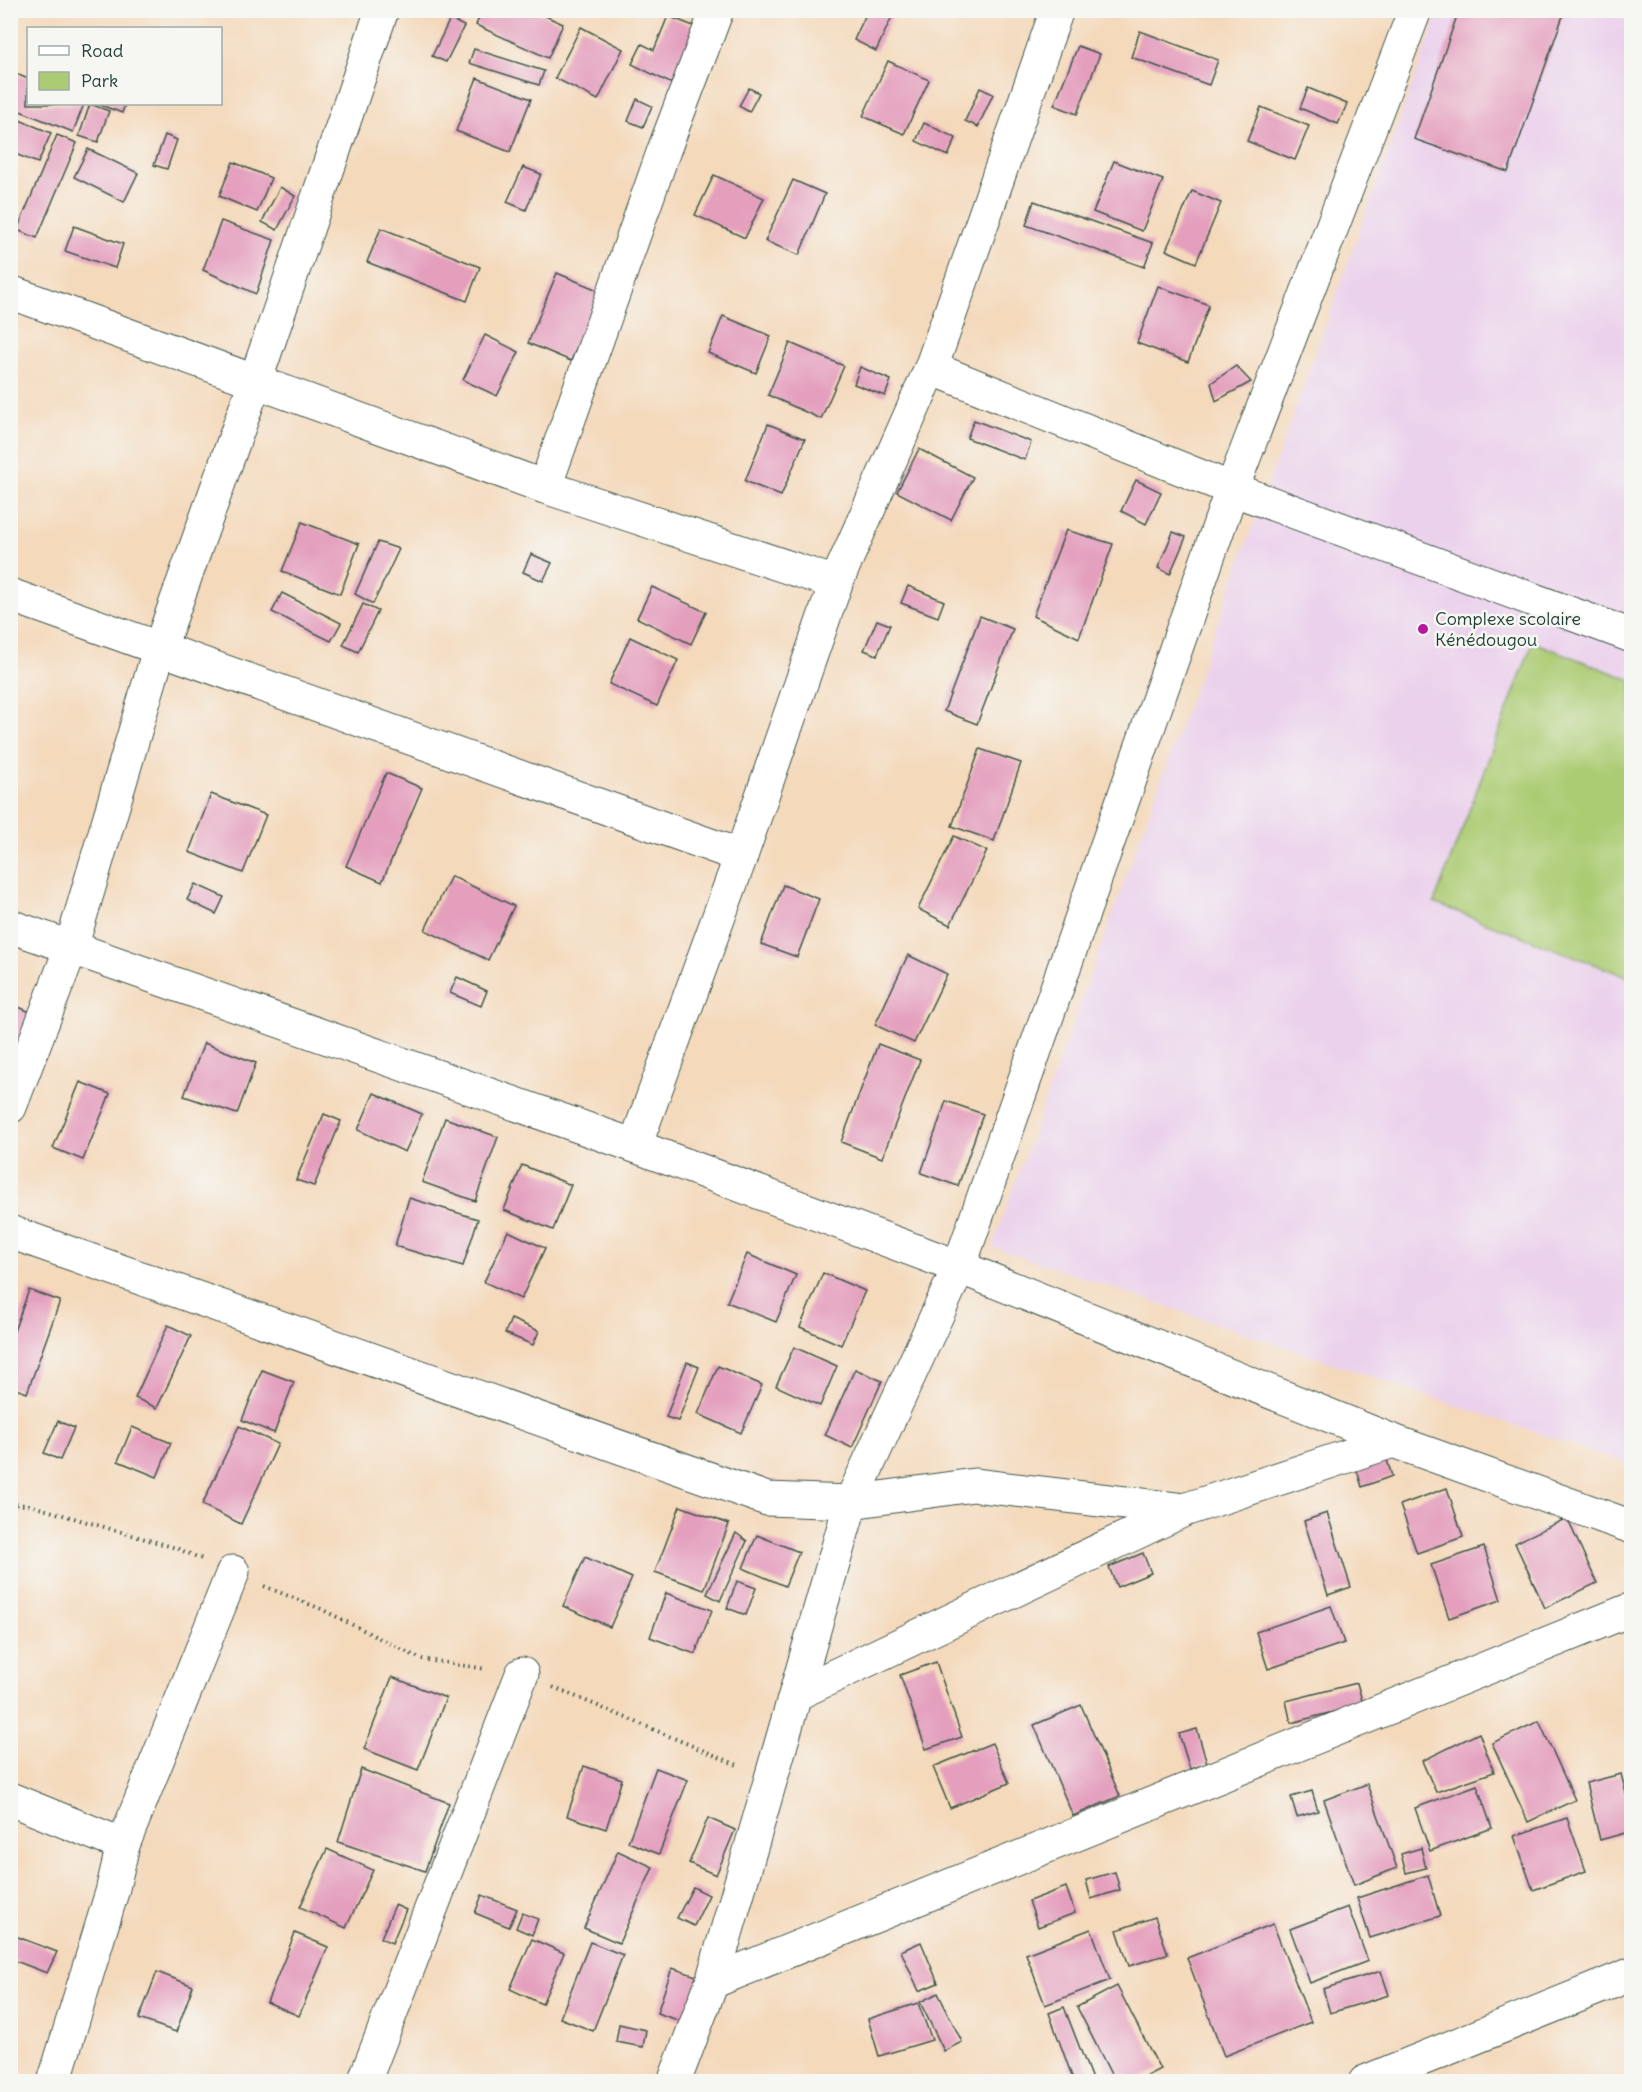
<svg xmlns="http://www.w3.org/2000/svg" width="1642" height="2092" viewBox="0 0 1642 2092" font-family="Delius,sans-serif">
<rect width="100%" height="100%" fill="#f6f6f2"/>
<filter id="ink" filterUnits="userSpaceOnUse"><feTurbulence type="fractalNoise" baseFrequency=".0167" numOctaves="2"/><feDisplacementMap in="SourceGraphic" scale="12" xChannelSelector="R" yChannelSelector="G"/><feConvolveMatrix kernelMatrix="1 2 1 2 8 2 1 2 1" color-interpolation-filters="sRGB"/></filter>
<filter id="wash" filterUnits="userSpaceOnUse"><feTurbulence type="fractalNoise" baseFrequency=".008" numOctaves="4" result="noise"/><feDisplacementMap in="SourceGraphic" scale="24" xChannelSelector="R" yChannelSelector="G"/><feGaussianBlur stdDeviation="1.35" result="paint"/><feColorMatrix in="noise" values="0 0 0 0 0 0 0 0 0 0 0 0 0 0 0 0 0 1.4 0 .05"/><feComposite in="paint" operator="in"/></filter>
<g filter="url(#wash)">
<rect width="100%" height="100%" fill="#f4d9bb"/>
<polygon fill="#ebd1ec" points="1439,11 1631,11 1631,1465 992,1247"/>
<polygon fill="#accc73" stroke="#668454" stroke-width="1.5" points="1533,642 1631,680 1631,978 1434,903"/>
<g id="blocks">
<g fill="#e49fbd">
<polygon points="482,10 532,10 563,24 548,58 476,25"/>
<polygon points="868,10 895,10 876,51 854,40"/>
<polygon points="1459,10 1565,10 1508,172 1414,139"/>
<polygon points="668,16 696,27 672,84 632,64 642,44 654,50"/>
<polygon points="450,19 464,26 446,62 432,56"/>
<polygon points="581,27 623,49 598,100 555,78"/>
<polygon points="1140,31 1218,60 1209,85 1131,57"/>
<polygon points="1078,46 1100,54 1077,114 1054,105"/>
<polygon points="474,49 544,71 539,85 469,63"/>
<polygon points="888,61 929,80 904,134 863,116"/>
<polygon points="12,72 28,79 28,104 84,104 73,132 10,107"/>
<polygon points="477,78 531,99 510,152 456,131"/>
<polygon points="749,88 759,93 749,112 739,106"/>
<polygon points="980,88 993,94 978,127 965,121"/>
<polygon points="1308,88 1347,104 1338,124 1300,108"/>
<polygon points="637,99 652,106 643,127 628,121"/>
<polygon points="90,104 109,111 98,142 79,136"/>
<polygon points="98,104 125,104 122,113"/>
<polygon points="1261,107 1309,126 1295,160 1247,141"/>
<polygon points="10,116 51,133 38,163 10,152"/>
<polygon points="924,123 956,138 948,156 916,141"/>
<polygon points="57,135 77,143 37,238 17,230"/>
<polygon points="165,135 177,140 167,169 154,165"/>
<polygon points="88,149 138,173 124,202 74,177"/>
<polygon points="1114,161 1163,180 1142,231 1093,212"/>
<polygon points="233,162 271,178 257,212 219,196"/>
<polygon points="523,167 541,174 526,210 507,202"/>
<polygon points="714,175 764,198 745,238 695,215"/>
<polygon points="793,180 825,194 799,255 765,241"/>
<polygon points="280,187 295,196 277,230 262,222"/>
<polygon points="1192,191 1221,203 1196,263 1166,250"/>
<polygon points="1034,201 1153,243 1144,267 1026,225"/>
<polygon points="221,221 274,240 256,294 203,270"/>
<polygon points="74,226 123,244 115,268 65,251"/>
<polygon points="381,228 480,267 467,301 367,262"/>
<polygon points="557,273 600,291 571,361 528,343"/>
<polygon points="1158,286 1209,305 1188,362 1137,343"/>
<polygon points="723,316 771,336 756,373 708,353"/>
<polygon points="485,335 519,352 497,396 463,380"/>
<polygon points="790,343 844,366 821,419 768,395"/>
<polygon points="1236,366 1251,382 1216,401 1211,383"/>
<polygon points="860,367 891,380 885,396 854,384"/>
<polygon points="974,420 1031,442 1025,460 967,438"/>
<polygon points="768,424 805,439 781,496 745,481"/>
<polygon points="919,449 973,477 951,520 897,492"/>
<polygon points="1136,480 1161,492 1146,524 1121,511"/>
<polygon points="302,522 359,544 340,594 282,571"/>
<polygon points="1066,530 1113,544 1079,638 1033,616"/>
<polygon points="1173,532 1186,537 1170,574 1158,568"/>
<polygon points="378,542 399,549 373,604 355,594"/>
<polygon points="531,554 552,563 543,581 523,572"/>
<polygon points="908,586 944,601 938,617 901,603"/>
<polygon points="652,587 706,612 691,644 637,618"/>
<polygon points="282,593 341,623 331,641 272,612"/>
<polygon points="363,604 378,611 358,652 343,645"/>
<polygon points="980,616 1013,629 977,724 944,711"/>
<polygon points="877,620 890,625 877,655 864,650"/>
<polygon points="630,637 678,660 657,706 609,684"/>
<polygon points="980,749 1021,763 994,841 952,826"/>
<polygon points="386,773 422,788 382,882 346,866"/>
<polygon points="211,794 266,815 243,873 189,852"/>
<polygon points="954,836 987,851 950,925 918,909"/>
<polygon points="451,876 514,906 488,960 425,930"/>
<polygon points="195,884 224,897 216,914 187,900"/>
<polygon points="783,885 819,899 797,957 761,944"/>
<polygon points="908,955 947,974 914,1043 875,1025"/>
<polygon points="457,977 487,991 481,1006 450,993"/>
<polygon points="14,1005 30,1012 15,1048 10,1046 10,1014"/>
<polygon points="204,1043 256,1063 237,1114 184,1096"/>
<polygon points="878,1044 920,1060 882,1158 841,1142"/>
<polygon points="80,1082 110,1094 83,1160 53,1148"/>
<polygon points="374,1093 422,1114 405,1152 358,1130"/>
<polygon points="946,1101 983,1114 958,1186 921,1173"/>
<polygon points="324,1114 341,1121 314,1186 296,1180"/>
<polygon points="445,1118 498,1137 475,1201 422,1182"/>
<polygon points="522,1165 571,1185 553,1230 504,1210"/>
<polygon points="409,1198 478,1219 463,1266 395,1246"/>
<polygon points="508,1231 545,1248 521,1299 484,1282"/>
<polygon points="747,1254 796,1275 776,1322 727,1302"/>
<polygon points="823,1273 865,1291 841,1345 800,1327"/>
<polygon points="29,1290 60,1301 27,1393 10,1387 10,1342"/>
<polygon points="511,1319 539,1331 533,1345 505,1333"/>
<polygon points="168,1325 191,1336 157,1408 135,1398"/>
<polygon points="794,1347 837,1366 820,1406 776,1386"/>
<polygon points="687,1362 699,1367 678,1421 666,1417"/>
<polygon points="718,1366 762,1385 741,1433 698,1414"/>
<polygon points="855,1369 882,1381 852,1448 825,1435"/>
<polygon points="262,1370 294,1382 274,1433 242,1420"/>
<polygon points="58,1421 74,1428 60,1460 44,1453"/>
<polygon points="239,1426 278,1444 241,1524 202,1505"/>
<polygon points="132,1427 171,1443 157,1477 118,1461"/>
<polygon points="1386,1457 1392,1476 1362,1487 1356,1467"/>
<polygon points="1447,1488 1463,1537 1417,1553 1400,1505"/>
<polygon points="680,1506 729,1524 704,1590 655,1572"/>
<polygon points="1327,1513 1351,1587 1328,1595 1304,1521"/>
<polygon points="1567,1518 1597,1583 1545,1608 1515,1543"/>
<polygon points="736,1533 747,1541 720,1601 707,1594"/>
<polygon points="757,1535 799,1552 785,1586 743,1568"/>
<polygon points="1484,1547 1501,1600 1449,1618 1431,1565"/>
<polygon points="1143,1553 1151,1573 1117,1587 1109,1567"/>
<polygon points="585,1557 632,1578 610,1627 563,1606"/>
<polygon points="737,1581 756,1588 746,1615 727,1608"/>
<polygon points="666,1593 712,1610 695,1654 650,1637"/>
<polygon points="1331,1606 1344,1643 1268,1669 1256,1632"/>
<polygon points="936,1662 962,1737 926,1749 900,1675"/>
<polygon points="392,1677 446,1698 418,1770 364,1749"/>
<polygon points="1357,1683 1363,1704 1291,1723 1286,1701"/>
<polygon points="1081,1705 1120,1796 1073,1816 1034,1725"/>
<polygon points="1539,1721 1575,1800 1528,1822 1492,1743"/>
<polygon points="1197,1729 1207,1764 1190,1769 1179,1734"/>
<polygon points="1479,1733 1494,1772 1436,1792 1422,1761"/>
<polygon points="992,1743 1009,1783 950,1808 933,1767"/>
<polygon points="584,1766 622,1779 606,1829 567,1816"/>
<polygon points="656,1768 688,1780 659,1854 628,1842"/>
<polygon points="361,1769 449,1803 425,1871 338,1842"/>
<polygon points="1621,1774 1632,1816 1632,1831 1600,1840 1586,1783"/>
<polygon points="1367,1784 1397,1868 1354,1885 1324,1800"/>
<polygon points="1477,1785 1492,1828 1430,1851 1415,1808"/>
<polygon points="1312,1791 1318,1811 1297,1817 1291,1797"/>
<polygon points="708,1818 735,1830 716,1875 689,1863"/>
<polygon points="1567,1818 1586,1871 1533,1890 1514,1836"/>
<polygon points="1421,1848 1426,1868 1406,1873 1401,1854"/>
<polygon points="327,1849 373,1870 346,1928 300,1907"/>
<polygon points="618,1851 653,1867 619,1943 584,1928"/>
<polygon points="1115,1872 1120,1890 1091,1899 1086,1880"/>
<polygon points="1428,1875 1440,1916 1370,1938 1357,1898"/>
<polygon points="693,1887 709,1895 694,1926 677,1918"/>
<polygon points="1066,1887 1075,1913 1038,1927 1029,1901"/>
<polygon points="482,1895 517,1909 509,1927 475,1913"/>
<polygon points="395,1905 406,1910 392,1943 381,1938"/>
<polygon points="1348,1907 1368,1961 1310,1983 1290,1929"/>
<polygon points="522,1913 538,1919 532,1935 516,1928"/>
<polygon points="1155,1917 1168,1954 1129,1966 1117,1930"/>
<polygon points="1273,1924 1311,2022 1224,2056 1187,1958"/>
<polygon points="1091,1929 1110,1980 1045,2005 1026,1954"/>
<polygon points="295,1933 328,1947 299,2016 267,2002"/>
<polygon points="10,1934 57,1952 47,1973 10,1959"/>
<polygon points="532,1939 564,1953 542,2004 510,1989"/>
<polygon points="590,1942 623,1955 593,2031 560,2018"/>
<polygon points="921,1942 938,1983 919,1991 901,1951"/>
<polygon points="672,1968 699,1977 684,2022 657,2013"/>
<polygon points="1381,1971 1389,1995 1330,2013 1323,1989"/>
<polygon points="157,1972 193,1986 176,2032 139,2019"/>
<polygon points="1117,1986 1160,2069 1135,2082 1115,2082 1077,2007"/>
<polygon points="938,1993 962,2042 944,2051 920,2002"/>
<polygon points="918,2003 932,2040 879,2056 868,2019"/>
<polygon points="1064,2007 1093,2082 1074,2082 1049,2013"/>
<polygon points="619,2024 646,2030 643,2047 616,2042"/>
</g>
</g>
</g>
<g filter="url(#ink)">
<use href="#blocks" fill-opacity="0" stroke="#3f5448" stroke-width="1.5"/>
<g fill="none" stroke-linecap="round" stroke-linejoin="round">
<defs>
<g id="minor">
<polyline points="10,292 545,487 836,583 741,856 635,1146"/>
<polyline points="931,368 1232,489 1632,636"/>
<polyline points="545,487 664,150 717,10"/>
<polyline points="836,583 931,368 1057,10"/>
<polyline points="10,595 741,856"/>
<polyline points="10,926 635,1146 959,1267 1393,1441 1632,1527"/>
<polyline points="10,1107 71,948 159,650 255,382 382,10"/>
<polyline points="10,1232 767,1499 851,1502 974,1485 1184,1510"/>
<polyline points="798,1693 1184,1510 1393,1441"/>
<polyline points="10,1799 123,1845 112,1892 54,2082"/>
<polyline points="123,1845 233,1572"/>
<polyline points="712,1982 1632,1609"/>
<polyline points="364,2082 522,1674"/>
<polyline points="674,2082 712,1982 851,1502 959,1267 1232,489 1415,10"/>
<polyline points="1365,2082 1632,1974"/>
</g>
</defs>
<use href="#minor" stroke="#3f5448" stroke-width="35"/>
<g stroke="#3f5448" stroke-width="4" stroke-dasharray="1.5 4.5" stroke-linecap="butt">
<polyline points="10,1504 29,1505 176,1548 202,1559"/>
<polyline points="264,1586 321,1609 421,1659 486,1669"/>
<polyline points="553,1687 740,1766"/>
</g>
<use href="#minor" stroke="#fff" stroke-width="33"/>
</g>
</g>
<circle fill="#b5179e" stroke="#f6f6f2" stroke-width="2" cx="1423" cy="629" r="6"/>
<g text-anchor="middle" stroke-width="5" stroke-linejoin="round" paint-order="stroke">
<g font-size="18" fill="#1f3d34" stroke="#f6f6f2" text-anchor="start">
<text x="1435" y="625">Complexe scolaire<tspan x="1435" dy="21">Kénédougou</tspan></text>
</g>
</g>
<rect width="1642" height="2092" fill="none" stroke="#f6f6f2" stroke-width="36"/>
<rect x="27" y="27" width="195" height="78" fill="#f6f6f2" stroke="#a0aca6" stroke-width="1.5"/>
<rect x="39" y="46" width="30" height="9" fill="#ffffff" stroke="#a0aca6" stroke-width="1.5"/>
<text x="81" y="57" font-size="18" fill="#1f3d34">Road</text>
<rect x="39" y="72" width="30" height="18" fill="#accc73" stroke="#a0aca6" stroke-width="1.5"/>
<text x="81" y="87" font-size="18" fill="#1f3d34">Park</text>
</svg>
